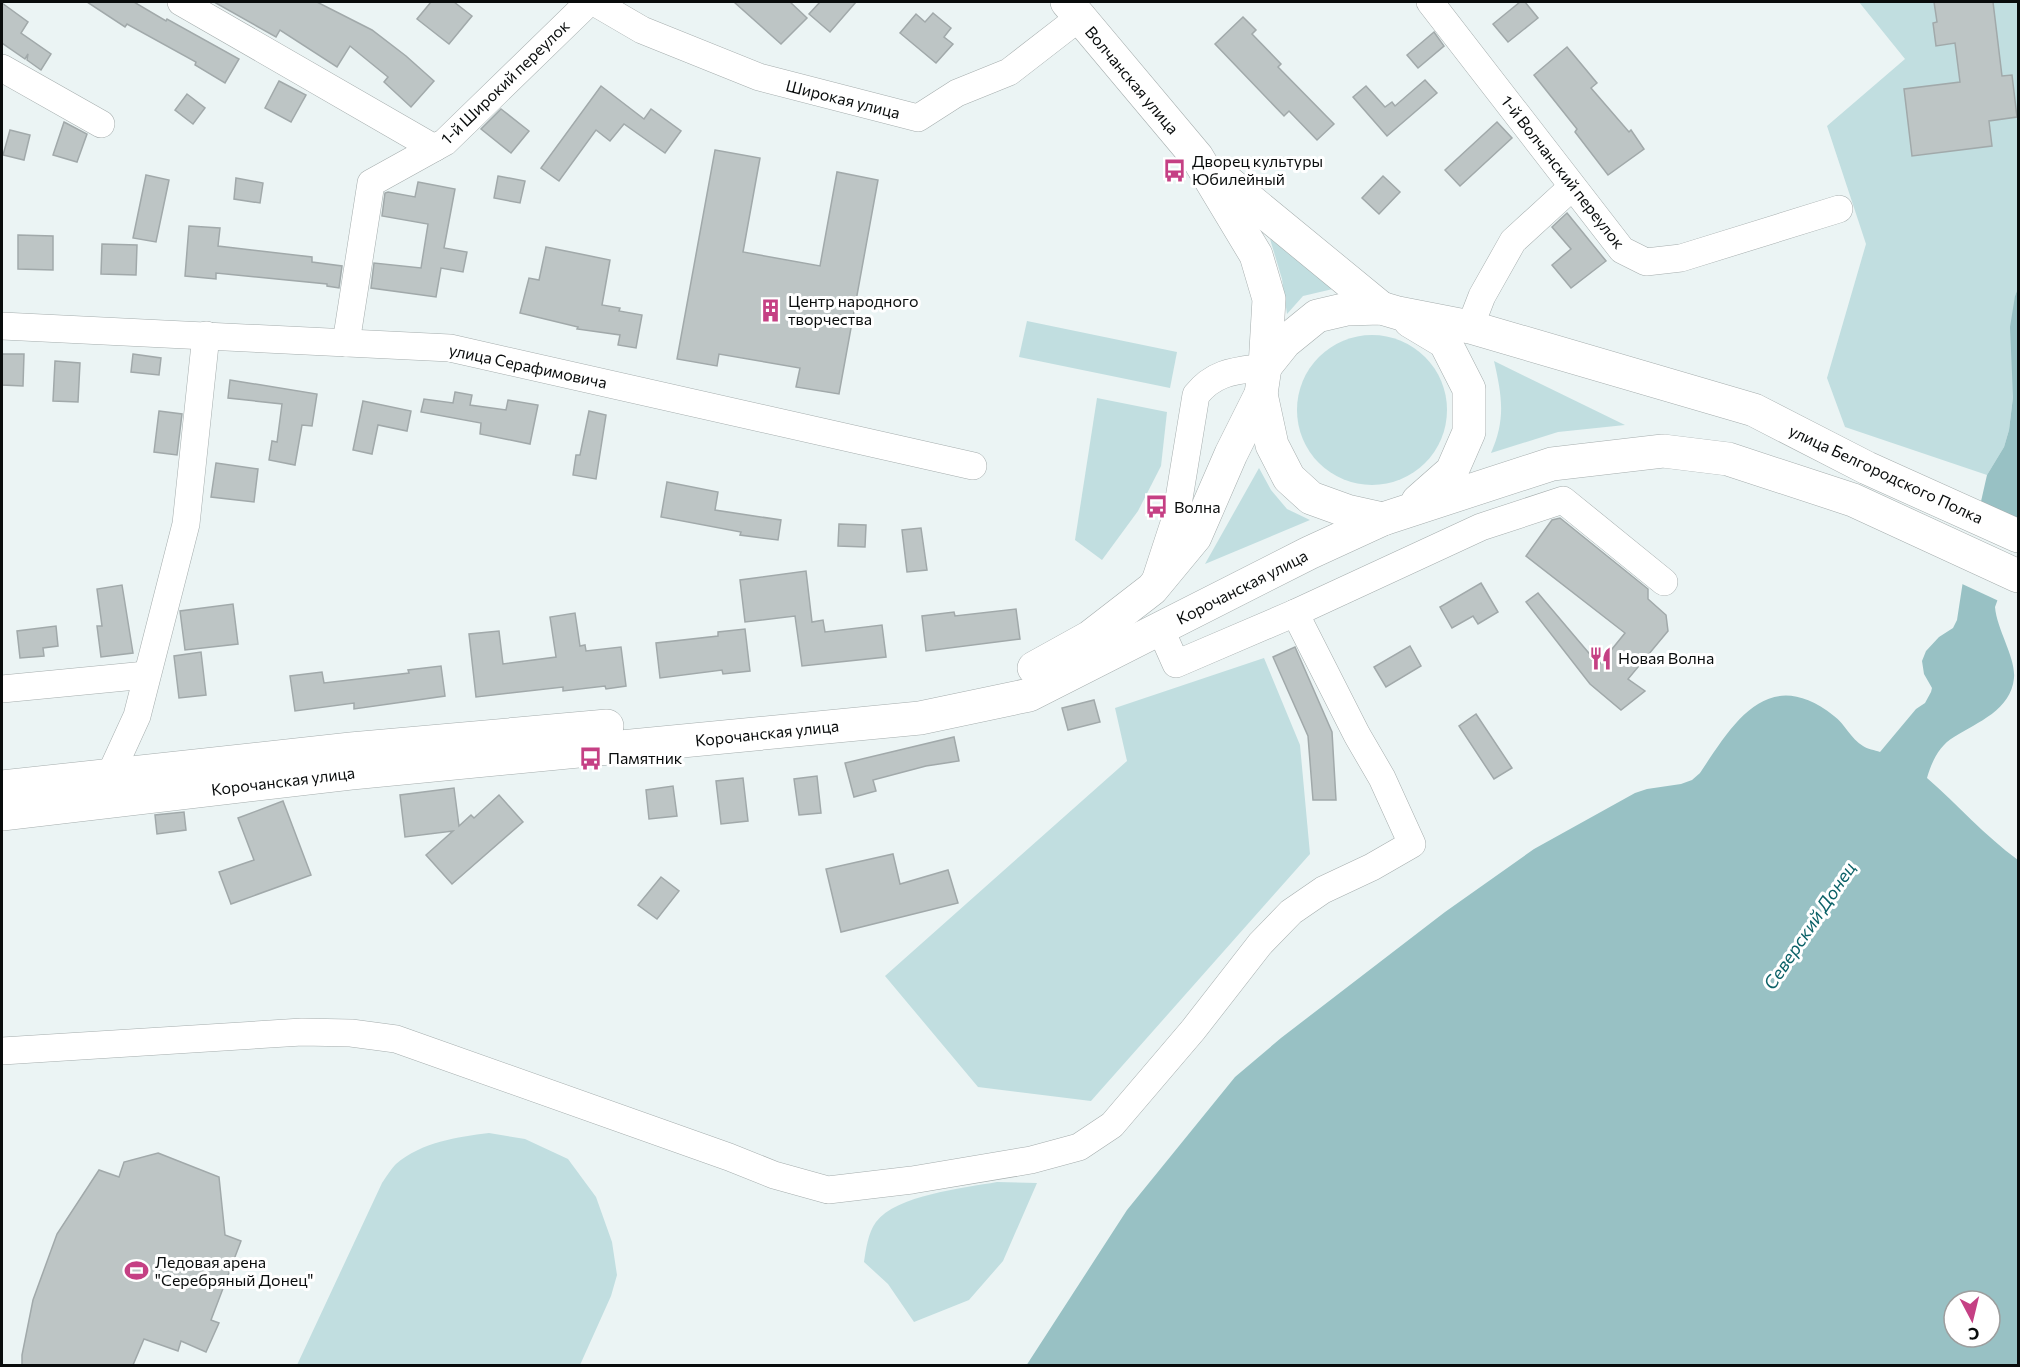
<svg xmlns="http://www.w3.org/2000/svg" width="2020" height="1367" viewBox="0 0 2020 1367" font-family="Commissioner,sans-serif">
<rect width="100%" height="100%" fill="#ebf4f4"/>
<g fill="#c1dee0">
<polygon points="1859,2 2018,2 2018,288 2015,296 2013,397 2009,430 2004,447 1987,475 1845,427 1827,378 1866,244 1827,126 1905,59"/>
<polygon points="1270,239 1337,288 1303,296 1287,314 1282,279"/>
<polygon points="1027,321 1177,352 1170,388 1019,357"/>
<circle cx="1372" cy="410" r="75"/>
<path d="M1494,361l131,64 -67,7 -67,21c15,-34 11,-57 3,-92z"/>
<polygon points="1097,398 1167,412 1161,466 1138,511 1102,560 1075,540"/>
<polygon points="1259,468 1271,490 1287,509 1310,520 1205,564"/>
<polygon points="1264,658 1300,745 1310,854 1091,1101 978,1087 885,976 1127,761 1115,708"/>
<path d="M489,1133l36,6 43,20 28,38 16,45 5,33 -6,21 -31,69h-283l85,-182c4,-6 9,-14 14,-19 26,-22 61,-27 93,-31z"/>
<path d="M997,1182l40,1 -34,78 -34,39 -55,22 -26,-38 -24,-22c2,-13 4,-29 12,-40 20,-27 88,-34 121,-40z"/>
</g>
<path fill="#98c1c4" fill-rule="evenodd" d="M2018,288v256l-23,63c2,23 21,51 19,71 -3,32 -36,44 -60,59 -15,9 -22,24 -27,41 31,27 58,58 91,82v505l-992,1 101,-156 108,-133 46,-39 164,-126 89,-63 101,-56 12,-4 34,-5 11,-4 8,-7c34,-51 68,-109 134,-57 11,8 17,23 29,30 4,3 12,4 17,6l36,-43 9,-6 6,-11 1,-4 -8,-14 -2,-13 4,-10 13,-14 14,-9 4,-8 6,-39 24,-106 17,-28 5,-17 4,-33 -3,-70 5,-31zM1954,1301h36v36h-36z"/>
<polygon fill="#ebf4f4" points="1978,502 2018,520 2018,552 2001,602 1960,583"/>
<g fill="#bdc5c5" stroke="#a1a9aa" stroke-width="1.5">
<polygon points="87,2 134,2 166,21 167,19 239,59 225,83 195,65 196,62 127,24 125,27"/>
<polygon points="214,2 317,2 372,30 406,56 434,81 411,107 384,82 388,77 350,46 337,67 280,30 276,37"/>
<polygon points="431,2 454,2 472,16 449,44 417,19"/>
<polygon points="734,2 790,2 807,18 781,44"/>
<polygon points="820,2 856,2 830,32 809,14"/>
<polygon points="1520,2 1525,2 1538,18 1508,42 1493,24"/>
<polygon points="1934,2 1993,2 2002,76 2012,75 2017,117 1989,121 1992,146 1912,156 1904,89 1960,82 1955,43 1936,46 1933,23 1937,22"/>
<polygon points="2,3 28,22 21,33 51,54 41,70 27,60 28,54 25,59 2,43"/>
<polygon points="933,13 951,28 944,37 953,44 936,63 900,33 916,14 925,22"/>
<polygon points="1243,17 1256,30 1252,34 1281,64 1278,67 1334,124 1317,140 1289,111 1284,116 1215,44"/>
<polygon points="1434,32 1444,46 1418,68 1407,55"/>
<polygon points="1567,47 1597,83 1591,88 1629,132 1631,130 1644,149 1608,175 1575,132 1577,129 1534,75"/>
<polygon points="1425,80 1437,93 1387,136 1353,97 1366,86 1385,107 1392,102 1395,106"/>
<polygon points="279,81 306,95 291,122 265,108"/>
<polygon points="601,86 644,119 651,109 681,131 665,153 624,124 610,141 596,130 559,181 541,168"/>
<polygon points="187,94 205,108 193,124 175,110"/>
<polygon points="501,109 529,131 511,153 481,129"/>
<polygon points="64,122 87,134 77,162 53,155"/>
<polygon points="1497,122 1512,138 1460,186 1445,170"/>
<polygon points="10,130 30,135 24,160 3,155"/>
<polygon points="715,150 760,158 743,252 820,266 837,172 878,180 839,394 796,387 800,368 719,354 717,366 677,359"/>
<polygon points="146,175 169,180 156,242 133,238"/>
<polygon points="498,176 525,181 520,203 494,198"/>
<polygon points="1383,176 1400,192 1379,214 1362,198"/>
<polygon points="236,178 263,183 260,203 234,199"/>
<polygon points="418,182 455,189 444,248 467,252 463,272 441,268 436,297 371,288 374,263 421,268 428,224 382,216 385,193 388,192 415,197"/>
<polygon points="1567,213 1606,261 1571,288 1552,265 1571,249 1552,227"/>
<polygon points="189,226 220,228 218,246 312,257 312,262 342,266 339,288 327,286 327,284 216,273 216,279 185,276"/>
<polygon points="18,235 53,236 53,270 18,269"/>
<polygon points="102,244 137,245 136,275 101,274"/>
<polygon points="546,247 610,260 602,305 620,308 619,311 642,315 636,348 618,345 620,335 577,329 578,327 520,313 529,278 539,280"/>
<polygon points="2,354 24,354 23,386 2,385"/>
<polygon points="133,354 161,358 159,375 131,372"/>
<polygon points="55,361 80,363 78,402 53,401"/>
<polygon points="230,380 317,394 312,426 302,425 295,465 269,460 272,441 277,442 282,404 228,398"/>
<polygon points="455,392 472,395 470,405 506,410 508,400 538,405 530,444 480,434 481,423 421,412 424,399 453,403"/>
<polygon points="363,401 411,411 407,431 378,425 372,454 353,450"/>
<polygon points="159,411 182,414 177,455 154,452"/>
<polygon points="589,411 606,415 596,479 573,475 576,455 580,455"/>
<polygon points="216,463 258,469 254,502 211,497"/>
<polygon points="667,482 718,492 715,510 781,520 778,540 740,535 741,532 661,517"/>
<polygon points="1560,518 1648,589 1648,599 1666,615 1668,631 1628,679 1645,691 1621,710 1590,684 1526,602 1538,593 1599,665 1625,633 1526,556 1552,520"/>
<polygon points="839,524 866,525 865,547 838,546"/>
<polygon points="921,528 927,570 907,572 902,530"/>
<polygon points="806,571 812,622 823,620 825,632 882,625 886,657 802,666 795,616 745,622 740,580"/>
<polygon points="1481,583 1498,612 1478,624 1473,616 1452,628 1440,607"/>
<polygon points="122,585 133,653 101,657 97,626 102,626 97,589"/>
<polygon points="233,604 238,644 185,650 180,611"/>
<polygon points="1016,609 1020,639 926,651 922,616 954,612 955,616"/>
<polygon points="575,613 580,646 585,645 586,651 621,647 626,686 606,689 605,686 563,691 563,687 476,697 469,634 499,631 503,664 556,657 550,617"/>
<polygon points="56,626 58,646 43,648 44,656 20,658 17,631"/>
<polygon points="745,629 750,671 723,674 722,670 660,678 656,643 718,636 718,632"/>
<polygon points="1410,646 1421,666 1386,687 1374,667"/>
<polygon points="1295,647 1332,732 1336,800 1313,800 1308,736 1273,657"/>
<polygon points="201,652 206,695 179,698 174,656"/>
<polygon points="441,666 445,696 354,709 354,703 295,711 290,676 322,672 324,683 409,673 408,670"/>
<polygon points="1094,700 1100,722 1068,730 1062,708"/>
<polygon points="1476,714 1512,768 1494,779 1459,726"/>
<polygon points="954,737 959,761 926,766 873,780 876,791 854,797 845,763"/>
<polygon points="817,776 821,813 799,815 794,779"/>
<polygon points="743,778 748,821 721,824 716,781"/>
<polygon points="673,786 677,816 649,819 646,790"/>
<polygon points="454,788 459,826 471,815 474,818 499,795 523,822 452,884 426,855 453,831 405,837 400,795"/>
<polygon points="283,801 311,875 231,904 219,872 254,860 238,818"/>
<polygon points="184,812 186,830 157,834 155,815"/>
<polygon points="893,854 900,884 948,870 958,903 841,932 826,869"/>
<polygon points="661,877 679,891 657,919 638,905"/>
<polygon points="158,1153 219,1177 225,1235 241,1241 211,1320 219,1323 206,1352 181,1341 178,1351 144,1339 133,1365 22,1365 22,1355 33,1300 57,1234 99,1170 119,1177 124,1162"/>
</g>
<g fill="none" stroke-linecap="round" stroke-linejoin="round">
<defs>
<g id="minor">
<polyline points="181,2 434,148"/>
<polyline points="594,2 642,30 759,77 918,118 957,93 1009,72 1080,17"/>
<polyline points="1430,2 1622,250 1646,262 1681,258 1839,209"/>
<polyline points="2,68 101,124"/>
<polyline points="2,326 450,348 973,466"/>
<polyline points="1470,327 1482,296 1513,241 1572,187"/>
<polyline points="346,343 371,183 445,142 589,2"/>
<path d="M1155,581l21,-64 20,-122c19,-24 40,-24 69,-28"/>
<polyline points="1295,613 1481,527 1563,500 1664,582"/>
<polyline points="2,689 146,675"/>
<polyline points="110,775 137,716 186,524 206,335"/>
<polyline points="2,1051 302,1032 351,1033 396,1039 729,1157 774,1175 828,1190 912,1180 1031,1160 1079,1147 1112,1125 1193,1030 1260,944 1291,912 1323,890 1372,867 1412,844 1382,778 1357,735 1295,613 1176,664 1160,628"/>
</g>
<g id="major">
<polyline points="1218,174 1381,308"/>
<polyline points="1410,321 1445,342 1469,389 1469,432 1452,471 1418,501"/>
<polyline points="1265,367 1285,342 1317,316 1347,309 1381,308 1398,313 1470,327 1754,410 1867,468 2018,536"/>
<polyline points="1261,394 1272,445 1289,478 1311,498 1347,511 1383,519"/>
<polyline points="1034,668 1090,637 1152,589 1195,537 1231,454 1261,394 1265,367 1269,299 1256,255 1197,157 1067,2"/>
<polyline points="2,787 351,749 607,726"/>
<polyline points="2,814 351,773 920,718 1029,695 1309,553 1383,519 1552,464 1663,451 1728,459 1853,500 2018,576"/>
</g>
</defs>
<use href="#minor" stroke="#a5adad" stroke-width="28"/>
<use href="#major" stroke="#a5adad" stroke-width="34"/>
<use href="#minor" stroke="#fff" stroke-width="27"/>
<use href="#major" stroke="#fff" stroke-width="33"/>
</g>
<defs>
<symbol id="bus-bare" viewBox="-9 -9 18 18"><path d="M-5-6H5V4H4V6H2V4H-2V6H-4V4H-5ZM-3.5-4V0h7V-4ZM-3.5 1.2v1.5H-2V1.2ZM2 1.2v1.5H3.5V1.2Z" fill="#c54084" stroke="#fff" stroke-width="2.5" paint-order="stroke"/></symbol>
<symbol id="building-bare" viewBox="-9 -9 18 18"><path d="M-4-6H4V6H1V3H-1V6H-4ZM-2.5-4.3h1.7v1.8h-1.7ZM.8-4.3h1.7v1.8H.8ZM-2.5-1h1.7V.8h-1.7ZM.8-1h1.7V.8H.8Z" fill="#c54084" stroke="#fff" stroke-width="2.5" paint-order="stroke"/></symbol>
<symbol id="restaurant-bare" viewBox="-9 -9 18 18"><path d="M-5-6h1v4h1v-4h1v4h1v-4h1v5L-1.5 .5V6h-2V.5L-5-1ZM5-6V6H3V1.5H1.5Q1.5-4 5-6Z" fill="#c54084" stroke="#fff" stroke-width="2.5" paint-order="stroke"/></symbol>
<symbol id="stadium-bare" viewBox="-9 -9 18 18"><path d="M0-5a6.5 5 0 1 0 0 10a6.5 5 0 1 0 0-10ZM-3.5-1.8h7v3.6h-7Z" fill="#c54084" stroke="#fff" stroke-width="2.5" paint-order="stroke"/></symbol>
</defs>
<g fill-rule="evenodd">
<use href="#bus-bare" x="1158" y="154" width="33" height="33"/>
<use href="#building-bare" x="754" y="294" width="33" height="33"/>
<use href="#bus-bare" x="1140" y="490" width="33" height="33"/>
<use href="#restaurant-bare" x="1584" y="642" width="33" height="33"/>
<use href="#bus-bare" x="574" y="742" width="33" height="33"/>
<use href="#stadium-bare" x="120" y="1254" width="33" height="33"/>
</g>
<g text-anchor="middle" stroke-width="6" stroke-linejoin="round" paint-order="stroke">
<g font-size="16" fill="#090c0c" stroke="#fff">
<text transform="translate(1132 80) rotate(50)" y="6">Волчанская улица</text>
<text transform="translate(505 82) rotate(-44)" y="6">1-й Широкий переулок</text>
<text transform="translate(843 99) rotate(14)" y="6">Широкая улица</text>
<text transform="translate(1563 172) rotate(52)" y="6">1-й Волчанский переулок</text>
<text transform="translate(528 366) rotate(12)" y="6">улица Серафимовича</text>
<text transform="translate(1886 474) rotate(25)" y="6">улица Белгородского Полка</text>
<text transform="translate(1242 587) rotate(-27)" y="6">Корочанская улица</text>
<text transform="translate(767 733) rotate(-6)" y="6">Корочанская улица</text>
<text transform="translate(283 781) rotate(-7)" y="6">Корочанская улица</text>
</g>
<g font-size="16" fill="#090c0c" stroke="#fff" text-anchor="start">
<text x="1192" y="167">Дворец культуры<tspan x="1192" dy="18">Юбилейный</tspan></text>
<text x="788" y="307">Центр народного<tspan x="788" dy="18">творчества</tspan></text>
<text x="1174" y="513">Волна</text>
<text x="1618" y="664">Новая Волна</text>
<text x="608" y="764">Памятник</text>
<text x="155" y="1268">Ледовая арена<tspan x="155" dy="18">"Серебряный Донец"</tspan></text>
</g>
<g font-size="18" font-style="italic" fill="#0b6167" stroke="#fff">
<text transform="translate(1810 926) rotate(-56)" y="6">Северский Донец</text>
</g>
</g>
<rect width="2020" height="1367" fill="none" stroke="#090c0c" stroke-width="6"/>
<g transform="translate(1972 1319) rotate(173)"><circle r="28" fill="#ffffff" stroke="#9d9e9e" stroke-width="1.5"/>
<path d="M0-4.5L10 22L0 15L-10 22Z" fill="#c54084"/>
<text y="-9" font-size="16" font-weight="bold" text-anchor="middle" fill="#090c0c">С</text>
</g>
</svg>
